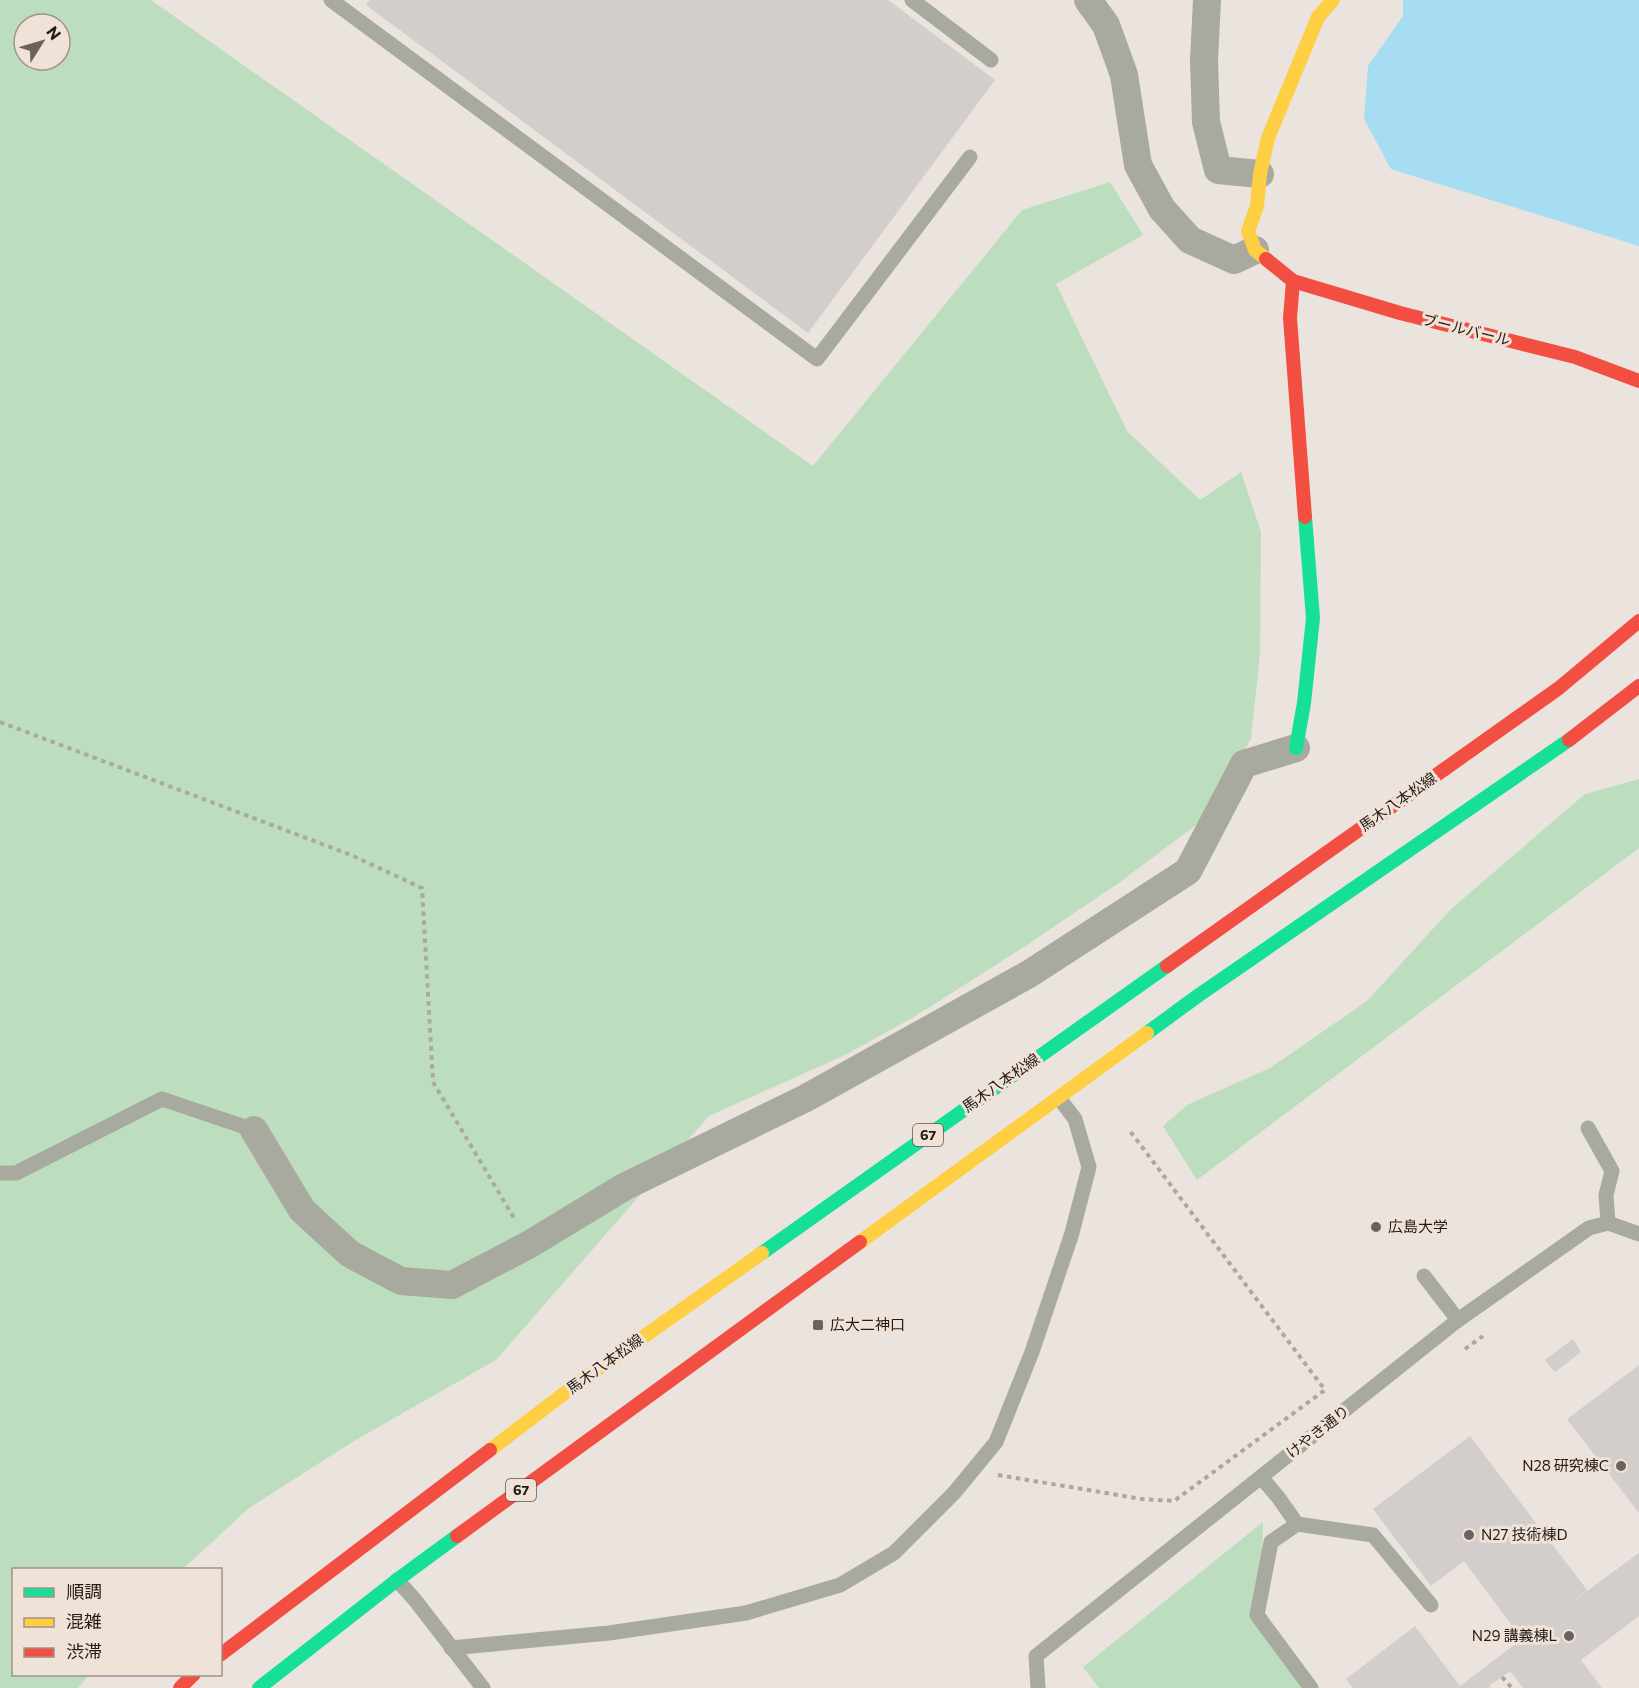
<svg xmlns="http://www.w3.org/2000/svg" width="1639" height="1688" viewBox="0 0 1639 1688" font-family="Commissioner,'Noto Sans JP',sans-serif">
<rect width="100%" height="100%" fill="#ebe3dd"/>
<g fill="#bcdebe" fill-rule="evenodd">
<path d="M0,0h151l662,466 209,-256 88,-28 33,53 -87,49 71,147 73,69 41,-28 20,60 -1,121 -9,86 -51,83 -80,60 -93,63 -113,72 -69,38 -136,61 -213,244 -142,81 -105,67 -66,61 -169,1v104l75,1 -11,13h-78zM24,24h36v36h-36z"/>
<polygon points="1639,779 1639,848 1197,1180 1163,1126 1187,1105 1270,1068 1367,1001 1451,909 1585,794"/>
<polygon points="1263,1522 1262,1551 1251,1610 1304,1688 1099,1688 1083,1667"/>
</g>
<polygon fill="#a6ddf3" points="1403,0 1639,0 1639,246 1391,169 1364,119 1368,66 1403,16"/>
<g fill="#d3cdcc">
<polygon points="370,0 888,0 995,80 808,333 366,5"/>
<polygon points="1573,1339 1581,1352 1555,1372 1545,1360"/>
<polygon points="1639,1365 1639,1513 1567,1419"/>
<polygon points="1470,1436 1587,1590 1565,1607 1639,1553 1639,1616 1581,1660 1602,1688 1523,1688 1510,1671 1489,1686 1490,1688 1353,1688 1346,1679 1415,1626 1460,1686 1522,1639 1464,1561 1431,1586 1373,1509"/>
</g>
<g fill="none" stroke-linecap="round" stroke-linejoin="round">
<g stroke="#aaa8a1" stroke-width="4" stroke-dasharray="4.5 4.5" stroke-linecap="butt">
<polyline points="0,722 351,855 422,888 433,1082 514,1218"/>
<polyline points="1465,1349 1483,1336"/>
<polyline points="998,1475 1142,1499 1174,1501 1325,1390 1130,1131"/>
<polyline points="1502,1677 1512,1688"/>
</g>
<g stroke="#a8aa9f" stroke-width="15">
<polyline points="331,0 817,359 970,157"/>
<polyline points="912,0 991,60"/>
<polyline points="1588,1128 1612,1171 1606,1195 1608,1223"/>
<polyline points="0,1173 16,1173 162,1099 254,1130"/>
<polyline points="1424,1276 1458,1320"/>
<polyline points="1261,1477 1278,1497 1297,1524 1373,1535 1431,1605"/>
<polyline points="1297,1524 1271,1542 1257,1615 1311,1688"/>
<polyline points="397,1580 415,1600 483,1688"/>
<polyline points="451,1648 609,1633 746,1613 840,1585 894,1553 954,1493 996,1442 1032,1352 1072,1233 1089,1167 1075,1119 1059,1098"/>
<polyline points="1038,1688 1036,1656 1458,1320 1589,1228 1608,1223 1639,1234"/>
</g>
<g stroke="#a8aa9f" stroke-width="28">
<polyline points="1088,0 1106,25 1124,75 1138,165 1162,209 1190,240 1234,260 1255,250"/>
<polyline points="1207,0 1204,61 1206,122 1218,170 1260,174"/>
<polyline points="254,1130 302,1210 350,1254 401,1281 452,1285 530,1244 624,1187 806,1098 1029,974 1188,871 1244,764 1296,748"/>
</g>
<g stroke="#16e098" stroke-width="14">
<polyline points="1296,748 1304,703 1313,618 1305,517"/>
<polyline points="1147,1033 1199,995 1569,740"/>
<polyline points="762,1253 1167,966"/>
<polyline points="259,1688 397,1580 457,1536"/>
</g>
<g stroke="#ffcf43" stroke-width="14">
<polyline points="1266,259 1255,250 1248,231 1257,206 1260,174 1268,138 1318,17 1333,0"/>
<polyline points="860,1242 1147,1033"/>
<polyline points="490,1450 574,1386 762,1253"/>
</g>
<g stroke="#f24e42" stroke-width="14">
<polyline points="1266,259 1293,281 1400,313 1575,357 1639,381"/>
<polyline points="1293,281 1290,318 1305,517"/>
<polyline points="1569,740 1639,686"/>
<polyline points="1167,966 1559,688 1639,621"/>
<polyline points="457,1536 860,1242"/>
<polyline points="220,1655 490,1450"/>
<polyline points="180,1688 194,1674"/>
</g>
</g>
<g fill="#69625e" stroke="#f1e2d7" stroke-width="2">
<circle cx="1376" cy="1227" r="6"/>
<rect x="812" y="1319" width="12" height="12" rx="3"/>
<circle cx="1621" cy="1466" r="6"/>
<circle cx="1469" cy="1535" r="6"/>
<circle cx="1569" cy="1636" r="6"/>
</g>
<g text-anchor="middle" stroke-width="6" stroke-linejoin="round" paint-order="stroke">
<g fill="#f1e2d7" stroke="#615852" stroke-width="1.5">
<rect x="913" y="1124" width="30" height="22" rx="4.5"/>
<rect x="506" y="1479" width="30" height="22" rx="4.5"/>
</g>
<g font-size="14" font-weight="bold" fill="#231d19">
<text x="928" y="1140">67</text>
<text x="521" y="1495">67</text>
</g>
<g font-size="15" fill="#231d19" stroke="#f1e2d7">
<text transform="translate(1466 330) rotate(14)" y="5">ブールバール</text>
<text transform="translate(1398 802) rotate(-35)" y="5">馬木八本松線</text>
<text transform="translate(1001 1083) rotate(-35)" y="5">馬木八本松線</text>
<text transform="translate(605 1364) rotate(-36)" y="5">馬木八本松線</text>
<text transform="translate(1318 1432) rotate(-38)" y="5">けやき通り</text>
</g>
<g font-size="15" fill="#231d19" stroke="#f1e2d7" text-anchor="start">
<text x="1388" y="1232">広島大学</text>
<text x="830" y="1330">広大二神口</text>
<text x="1609" y="1471" text-anchor="end">N28 研究棟C</text>
<text x="1481" y="1540">N27 技術棟D</text>
<text x="1557" y="1641" text-anchor="end">N29 講義棟L</text>
</g>
</g>
<rect x="12" y="1568" width="210" height="108" fill="#f1e2d7" stroke="#9f938b" stroke-width="1.5"/>
<rect x="24" y="1588" width="30" height="9" fill="#16e098" stroke="#9f938b" stroke-width="1.5"/>
<text x="66" y="1598" font-size="18" fill="#231d19">順調</text>
<rect x="24" y="1618" width="30" height="9" fill="#ffcf43" stroke="#9f938b" stroke-width="1.5"/>
<text x="66" y="1628" font-size="18" fill="#231d19">混雑</text>
<rect x="24" y="1648" width="30" height="9" fill="#f24e42" stroke="#9f938b" stroke-width="1.5"/>
<text x="66" y="1658" font-size="18" fill="#231d19">渋滞</text>
<g transform="translate(42 42) rotate(53)"><circle r="28" fill="#f1e2d7" stroke="#9f938b" stroke-width="1.5"/>
<path d="M0-4.5L10 22L0 15L-10 22Z" fill="#69625e"/>
<text y="-9" font-size="16" font-weight="bold" text-anchor="middle" fill="#231d19">N</text>
</g>
</svg>
